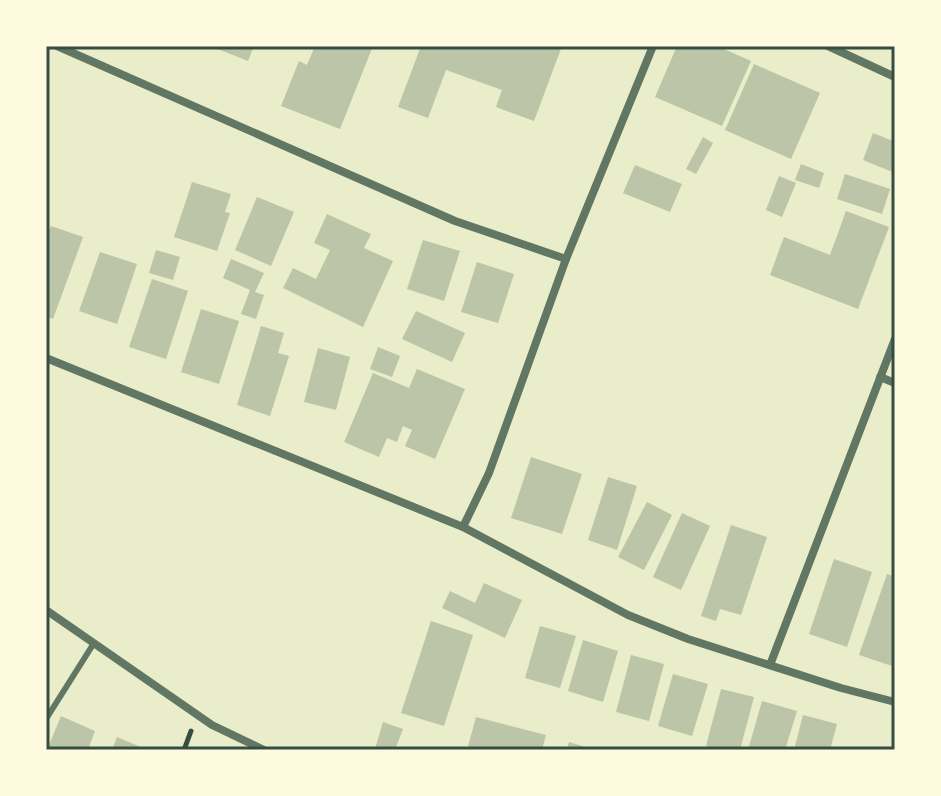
<svg xmlns="http://www.w3.org/2000/svg" width="941" height="796" viewBox="0 0 941 796" font-family="'IBM Plex Serif',serif">
<rect width="100%" height="100%" fill="#e9edc9"/>
<g fill="#bcc5a7">
<polygon points="210,46 254,46 248,61"/>
<polygon points="315,46 373,46 340,129 281,106 299,61 307,65"/>
<polygon points="421,46 562,46 534,121 496,107 502,90 446,70 428,118 398,107"/>
<polygon points="677,46 717,46 751,61 722,126 655,97"/>
<polygon points="754,64 820,93 791,159 725,130"/>
<polygon points="873,133 893,141 895,135 895,173 863,160"/>
<polygon points="703,137 713,143 696,174 686,169"/>
<polygon points="801,164 824,173 819,188 795,180"/>
<polygon points="635,165 682,184 670,212 623,193"/>
<polygon points="845,174 890,189 882,214 837,199"/>
<polygon points="779,176 796,183 782,217 766,210"/>
<polygon points="192,182 231,194 225,212 230,213 217,251 174,237"/>
<polygon points="257,197 294,212 271,266 235,250"/>
<polygon points="846,211 889,227 858,309 770,275 784,237 830,255"/>
<polygon points="327,214 371,234 364,248 393,261 363,327 283,288 293,268 316,279 330,250 314,243"/>
<polygon points="51,226 83,237 53,319 46,316 46,238"/>
<polygon points="423,240 460,251 444,301 407,289"/>
<polygon points="156,250 180,257 173,280 149,273"/>
<polygon points="100,252 137,264 117,324 79,311"/>
<polygon points="231,259 264,273 255,292 264,295 256,319 241,314 250,290 223,278"/>
<polygon points="477,262 514,274 498,323 461,312"/>
<polygon points="152,279 188,291 166,359 129,347"/>
<polygon points="201,309 239,321 219,384 181,372"/>
<polygon points="416,311 465,333 452,362 402,339"/>
<polygon points="261,326 284,333 278,353 289,356 270,416 237,405"/>
<polygon points="378,347 400,356 392,377 370,369"/>
<polygon points="318,348 350,357 336,410 304,402"/>
<polygon points="417,369 465,389 435,459 405,446 412,430 403,426 397,442 387,438 379,457 344,442 373,373 409,388"/>
<polygon points="531,457 582,474 562,534 511,518"/>
<polygon points="608,477 637,486 617,550 588,540"/>
<polygon points="647,502 672,515 644,570 618,557"/>
<polygon points="682,513 710,526 681,590 653,577"/>
<polygon points="731,525 767,537 741,615 720,609 716,621 701,616"/>
<polygon points="834,559 872,572 847,647 809,634"/>
<polygon points="887,574 895,577 895,667 859,655"/>
<polygon points="484,583 522,600 505,638 442,608 450,591 475,603"/>
<polygon points="431,621 473,635 444,726 401,713"/>
<polygon points="540,626 576,636 560,688 525,678"/>
<polygon points="583,640 618,651 603,702 568,691"/>
<polygon points="631,655 664,664 649,721 616,712"/>
<polygon points="673,674 708,684 692,736 658,726"/>
<polygon points="721,689 754,697 740,750 720,750 706,746"/>
<polygon points="762,701 797,711 785,750 748,750"/>
<polygon points="803,715 837,724 830,750 794,750"/>
<polygon points="61,716 95,731 88,750 47,750"/>
<polygon points="476,717 546,735 542,750 467,750"/>
<polygon points="383,722 403,729 395,750 375,749"/>
<polygon points="117,737 148,750 112,750"/>
<polygon points="569,742 592,749 592,750 567,750"/>
</g>
<g fill="none" stroke-linecap="round" stroke-linejoin="round">
<polyline stroke="#344e41" stroke-width="5" points="184,750 191,731"/>
<polyline stroke="#617663" stroke-width="6" points="46,719 94,643"/>
<g stroke="#617663" stroke-width="8">
<polyline points="57,46 455,221 566,259"/>
<polyline points="828,46 895,77"/>
<polyline points="46,358 463,527 628,615 688,639 841,688 895,702"/>
<polyline points="880,377 895,383"/>
<polyline points="463,527 489,473 566,259 653,46"/>
<polyline points="46,610 212,725 264,750"/>
<polyline points="770,665 895,339"/>
</g>
</g>
<rect width="941" height="796" fill="none" stroke="#fefae0" stroke-width="96"/>
<rect x="48" y="48" width="845" height="700" fill="none" stroke="#344e41" stroke-width="3"/>
</svg>
